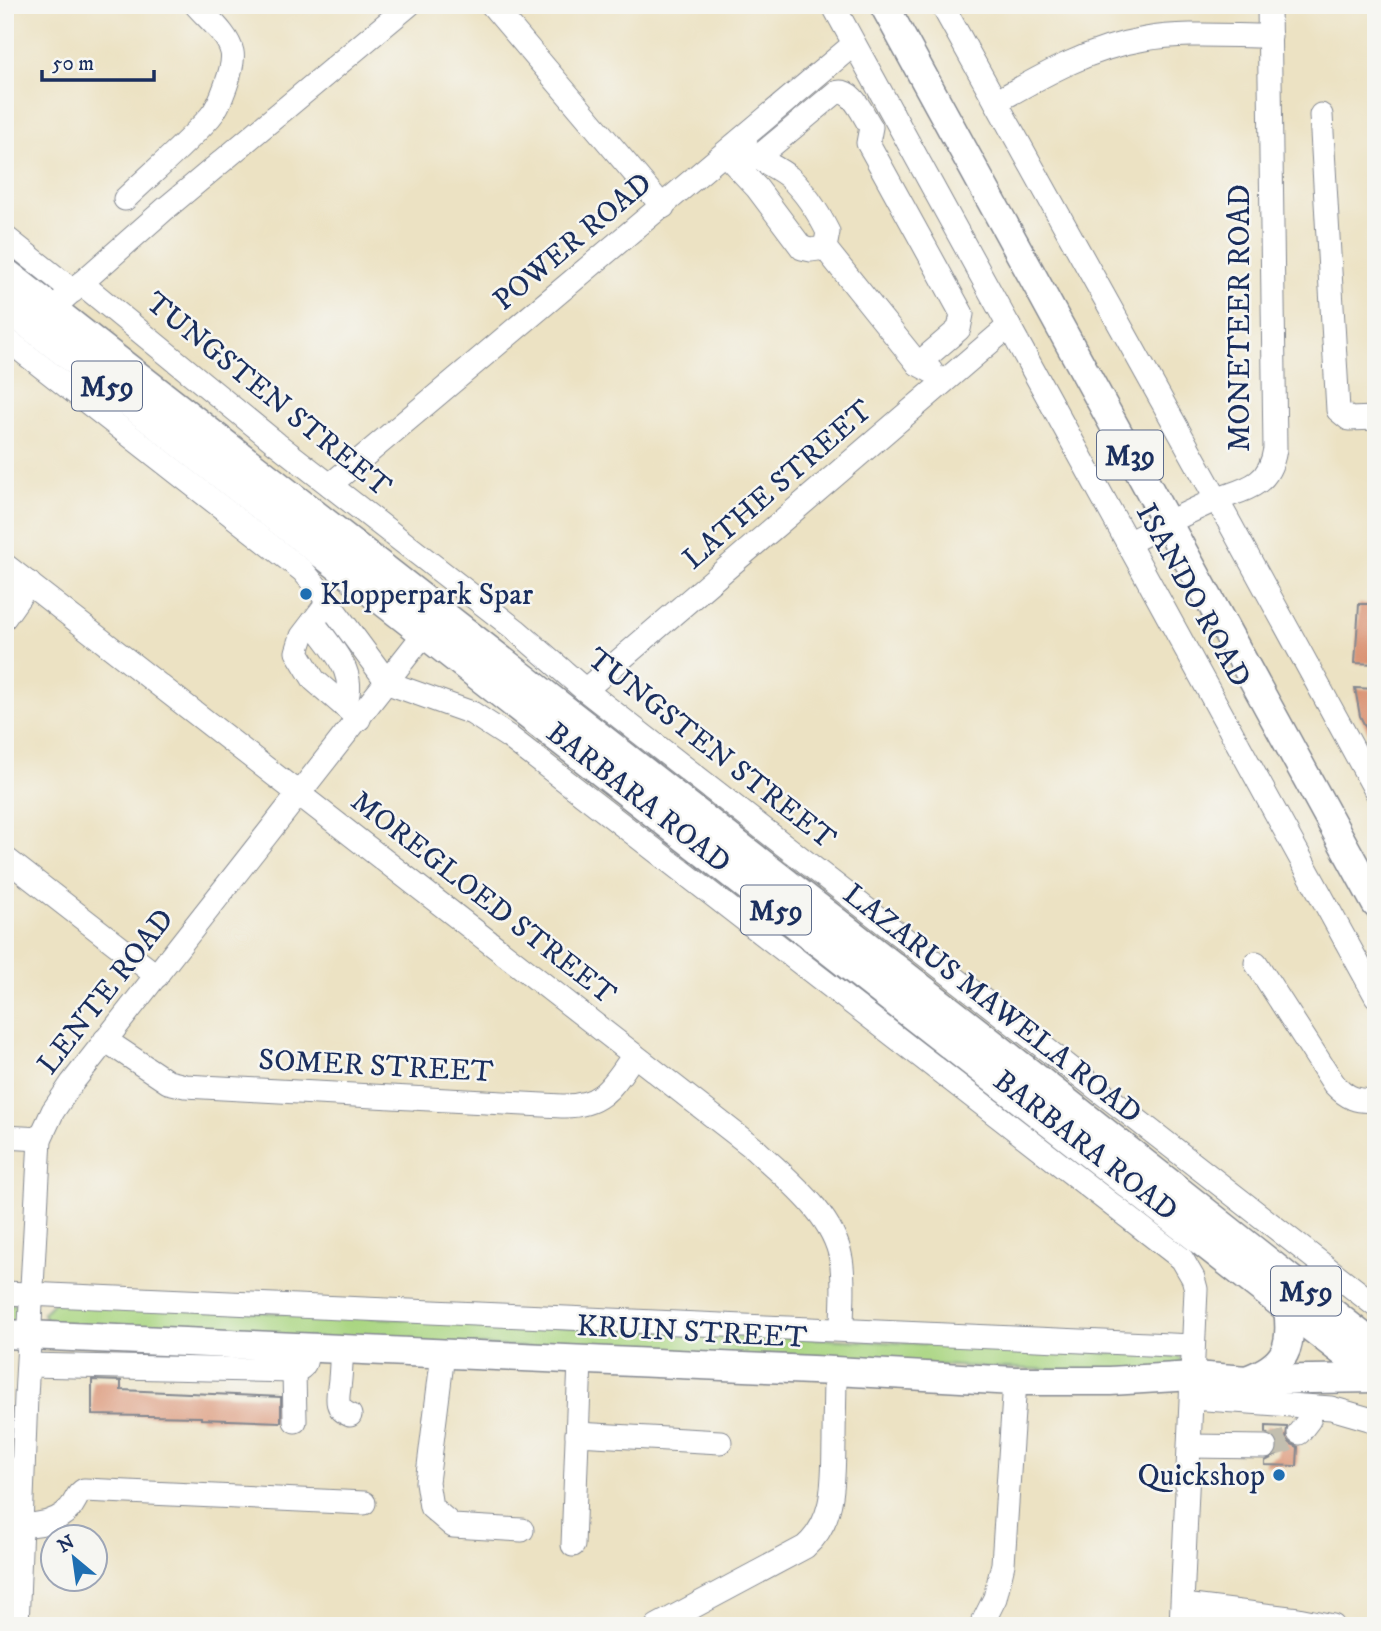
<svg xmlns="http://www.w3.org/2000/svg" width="1381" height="1631" viewBox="0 0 1381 1631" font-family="'IM FELL DW Pica',serif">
<rect width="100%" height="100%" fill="#f6f6f2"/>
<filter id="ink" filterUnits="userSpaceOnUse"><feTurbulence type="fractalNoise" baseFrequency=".0143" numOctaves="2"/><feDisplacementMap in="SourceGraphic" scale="14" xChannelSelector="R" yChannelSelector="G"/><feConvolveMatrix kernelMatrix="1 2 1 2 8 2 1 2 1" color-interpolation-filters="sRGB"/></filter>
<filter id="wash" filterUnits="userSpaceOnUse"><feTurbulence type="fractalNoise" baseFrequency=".00686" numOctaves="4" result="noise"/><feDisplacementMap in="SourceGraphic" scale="28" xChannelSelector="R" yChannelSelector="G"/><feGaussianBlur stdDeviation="1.57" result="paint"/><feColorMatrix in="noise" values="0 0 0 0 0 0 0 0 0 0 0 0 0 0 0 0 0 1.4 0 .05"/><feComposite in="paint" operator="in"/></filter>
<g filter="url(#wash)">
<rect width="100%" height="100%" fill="#ece2c3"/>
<g fill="#aad682" stroke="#628270" stroke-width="2">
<polygon points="54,1302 1178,1356 1182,1360 1180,1368 1119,1373 56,1327 46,1320 43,1313"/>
<path d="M5,1303l12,2 4,6c-2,9 -7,13 -16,13z"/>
</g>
<g id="blocks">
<g fill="#da9272">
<polygon points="1359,604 1376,604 1376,664 1355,663"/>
<polygon points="1355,688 1376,689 1376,748 1360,716"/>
<polygon points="92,1380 121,1381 121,1390 281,1397 281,1422 201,1419 201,1417 92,1415"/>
<polygon points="1266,1426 1287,1427 1286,1439 1291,1444 1298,1447 1297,1466 1265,1465 1265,1461 1277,1455 1279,1448 1277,1440 1266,1433"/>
</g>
</g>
</g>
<g filter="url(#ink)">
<use href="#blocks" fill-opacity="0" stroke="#848890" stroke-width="2"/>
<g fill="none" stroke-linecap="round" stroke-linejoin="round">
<polyline stroke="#c2beaf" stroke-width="23" stroke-dasharray="23 11" stroke-linecap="butt" points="1265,1447 1286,1441 1299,1433"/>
<defs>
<g id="minor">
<polyline points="492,5 663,207"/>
<polyline points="833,5 1376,996"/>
<polyline points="942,5 1217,500 1376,791"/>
<path d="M996,102c47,-27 94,-54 149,-63 40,-7 84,-3 125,-3"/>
<polyline points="1321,115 1338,410 1349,419 1376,418"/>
<path d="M747,149c12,12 29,17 42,28 16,15 29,35 39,55l-3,16 93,116 13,7"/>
<polyline points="725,154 757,188 802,248 811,250 825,248"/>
<path d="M757,158l78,-65c18,-6 27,21 36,34l-3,16 94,171 -3,15 -41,35"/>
<path d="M125,199c28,-27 59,-53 85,-82 10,-11 25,-51 22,-65 -4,-18 -25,-34 -36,-47"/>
<polyline points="5,237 73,291"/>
<polyline points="81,283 277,444 516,630 585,690 1376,1306"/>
<polyline points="43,320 52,309 165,209 409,5"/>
<polyline points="5,338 303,571 320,591 388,683 472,713 509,737 1182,1259 1193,1278 1196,1289 1181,1626"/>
<polyline points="330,485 854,44"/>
<path d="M1128,543c29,-15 59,-31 90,-44 13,-5 28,-8 40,-17 11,-8 15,-20 17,-33l-6,-444"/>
<path d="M5,565l750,584c31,30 78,64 86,110 4,22 1,47 1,70"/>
<polyline points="328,602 302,636 297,652 314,680 359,719"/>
<polyline points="5,617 29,583"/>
<path d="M313,622c18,27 47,51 31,84"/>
<polyline points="585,690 1009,326"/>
<polyline points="5,858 157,976"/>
<path d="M1256,963l78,121c13,14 23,18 42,16"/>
<path d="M105,1040l63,42 17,4 377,20c41,1 51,-21 72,-51"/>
<polyline points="5,1137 40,1139"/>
<polyline points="5,1293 1193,1346"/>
<path d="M342,1349c-1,10 -1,20 -2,30 -1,15 -8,29 10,36"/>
<polyline points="443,1354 427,1482 431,1507 453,1526 522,1530"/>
<path d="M29,1365l265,6c13,-3 12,-12 13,-23"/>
<polyline points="294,1371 295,1421"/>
<polyline points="1192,1398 1331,1408 1376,1421"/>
<polyline points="1299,1433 1309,1420 1312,1407"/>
<polyline points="577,1434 720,1442"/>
<polyline points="1190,1446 1265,1447"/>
<path d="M5,1525c22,1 50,1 65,-17 6,-6 6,-14 14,-18l280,13"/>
<polyline points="573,1545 580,1360"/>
<polyline points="1184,1605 1298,1619 1333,1626"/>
<polyline points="17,1626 26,1397 40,1139 53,1111 72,1083 424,634"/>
<path d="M657,1626l148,-79c31,-27 28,-67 29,-105 0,-24 1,-47 1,-71"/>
<polyline points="981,1626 995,1598 1003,1564 1015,1381"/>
</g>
<g id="major">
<polyline points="884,5 1376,904"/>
<polyline points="5,272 1058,1095 1376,1347"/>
<polyline points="5,306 1376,1378"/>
<polyline points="5,1334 835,1371 1015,1381 1110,1381 1193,1376 1247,1380 1376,1378"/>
<path d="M1249,1379c37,-14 44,-32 39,-70"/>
</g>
</defs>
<use href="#minor" stroke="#848890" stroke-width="25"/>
<use href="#major" stroke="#848890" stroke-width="31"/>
<use href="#minor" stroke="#fff" stroke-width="23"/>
<use href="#major" stroke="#fff" stroke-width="28"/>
</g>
</g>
<g fill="#1f6fb2" stroke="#f6f6f2" stroke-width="2.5">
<circle cx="306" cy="594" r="7"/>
<circle cx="1279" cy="1475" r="7"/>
</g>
<g text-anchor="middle" stroke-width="5" stroke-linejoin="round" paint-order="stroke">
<g fill="#f6f6f2" stroke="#5d6b8a" stroke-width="2">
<rect x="72" y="361.5" width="70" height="49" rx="5"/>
<rect x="1097" y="430.5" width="66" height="49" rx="5"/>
<rect x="741" y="885.5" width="70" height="49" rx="5"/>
<rect x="1271" y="1266.5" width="70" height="49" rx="5"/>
</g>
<g font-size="28" font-weight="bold" fill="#1b2f5e">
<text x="107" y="396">M59</text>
<text x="1130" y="465">M39</text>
<text x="776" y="920">M59</text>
<text x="1306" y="1301">M59</text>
</g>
<g font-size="30" fill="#1b2f5e" stroke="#f6f6f2">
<text transform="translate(572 241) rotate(-40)" y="10">POWER ROAD</text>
<text transform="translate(1239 318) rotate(-90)" y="10">MONETEER ROAD</text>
<text transform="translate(269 394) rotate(39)" y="10">TUNGSTEN STREET</text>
<text transform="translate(777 484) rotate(-41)" y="10">LATHE STREET</text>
<text transform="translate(1194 595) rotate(61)" y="10">ISANDO ROAD</text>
<text transform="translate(712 748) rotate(38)" y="10">TUNGSTEN STREET</text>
<text transform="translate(639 797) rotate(38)" y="10">BARBARA ROAD</text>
<text transform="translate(484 897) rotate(38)" y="10">MOREGLOED STREET</text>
<text transform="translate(105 991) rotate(-52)" y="10">LENTE ROAD</text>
<text transform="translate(993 1003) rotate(38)" y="10">LAZARUS MAWELA ROAD</text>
<text transform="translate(376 1065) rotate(3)" y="10">SOMER STREET</text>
<text transform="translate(1086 1145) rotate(38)" y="10">BARBARA ROAD</text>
<text transform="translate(692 1331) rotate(3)" y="10">KRUIN STREET</text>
</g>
<g font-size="30" fill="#1b2f5e" stroke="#f6f6f2" text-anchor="start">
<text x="320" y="604">Klopperpark Spar</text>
<text x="1265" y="1485" text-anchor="end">Quickshop</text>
</g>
</g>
<rect width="1381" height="1631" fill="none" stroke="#f6f6f2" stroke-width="28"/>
<g transform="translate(74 1558) rotate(331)"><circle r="33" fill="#f6f6f2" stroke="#9ea6b7" stroke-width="2"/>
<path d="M0-5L12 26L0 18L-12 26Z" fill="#1f6fb2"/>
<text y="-10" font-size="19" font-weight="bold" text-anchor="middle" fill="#1b2f5e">N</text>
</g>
<path d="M42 70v10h112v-10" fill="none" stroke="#1b2f5e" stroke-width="3.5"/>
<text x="52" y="70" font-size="21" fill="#1b2f5e" stroke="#f6f6f2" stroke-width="5" paint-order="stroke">50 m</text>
</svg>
